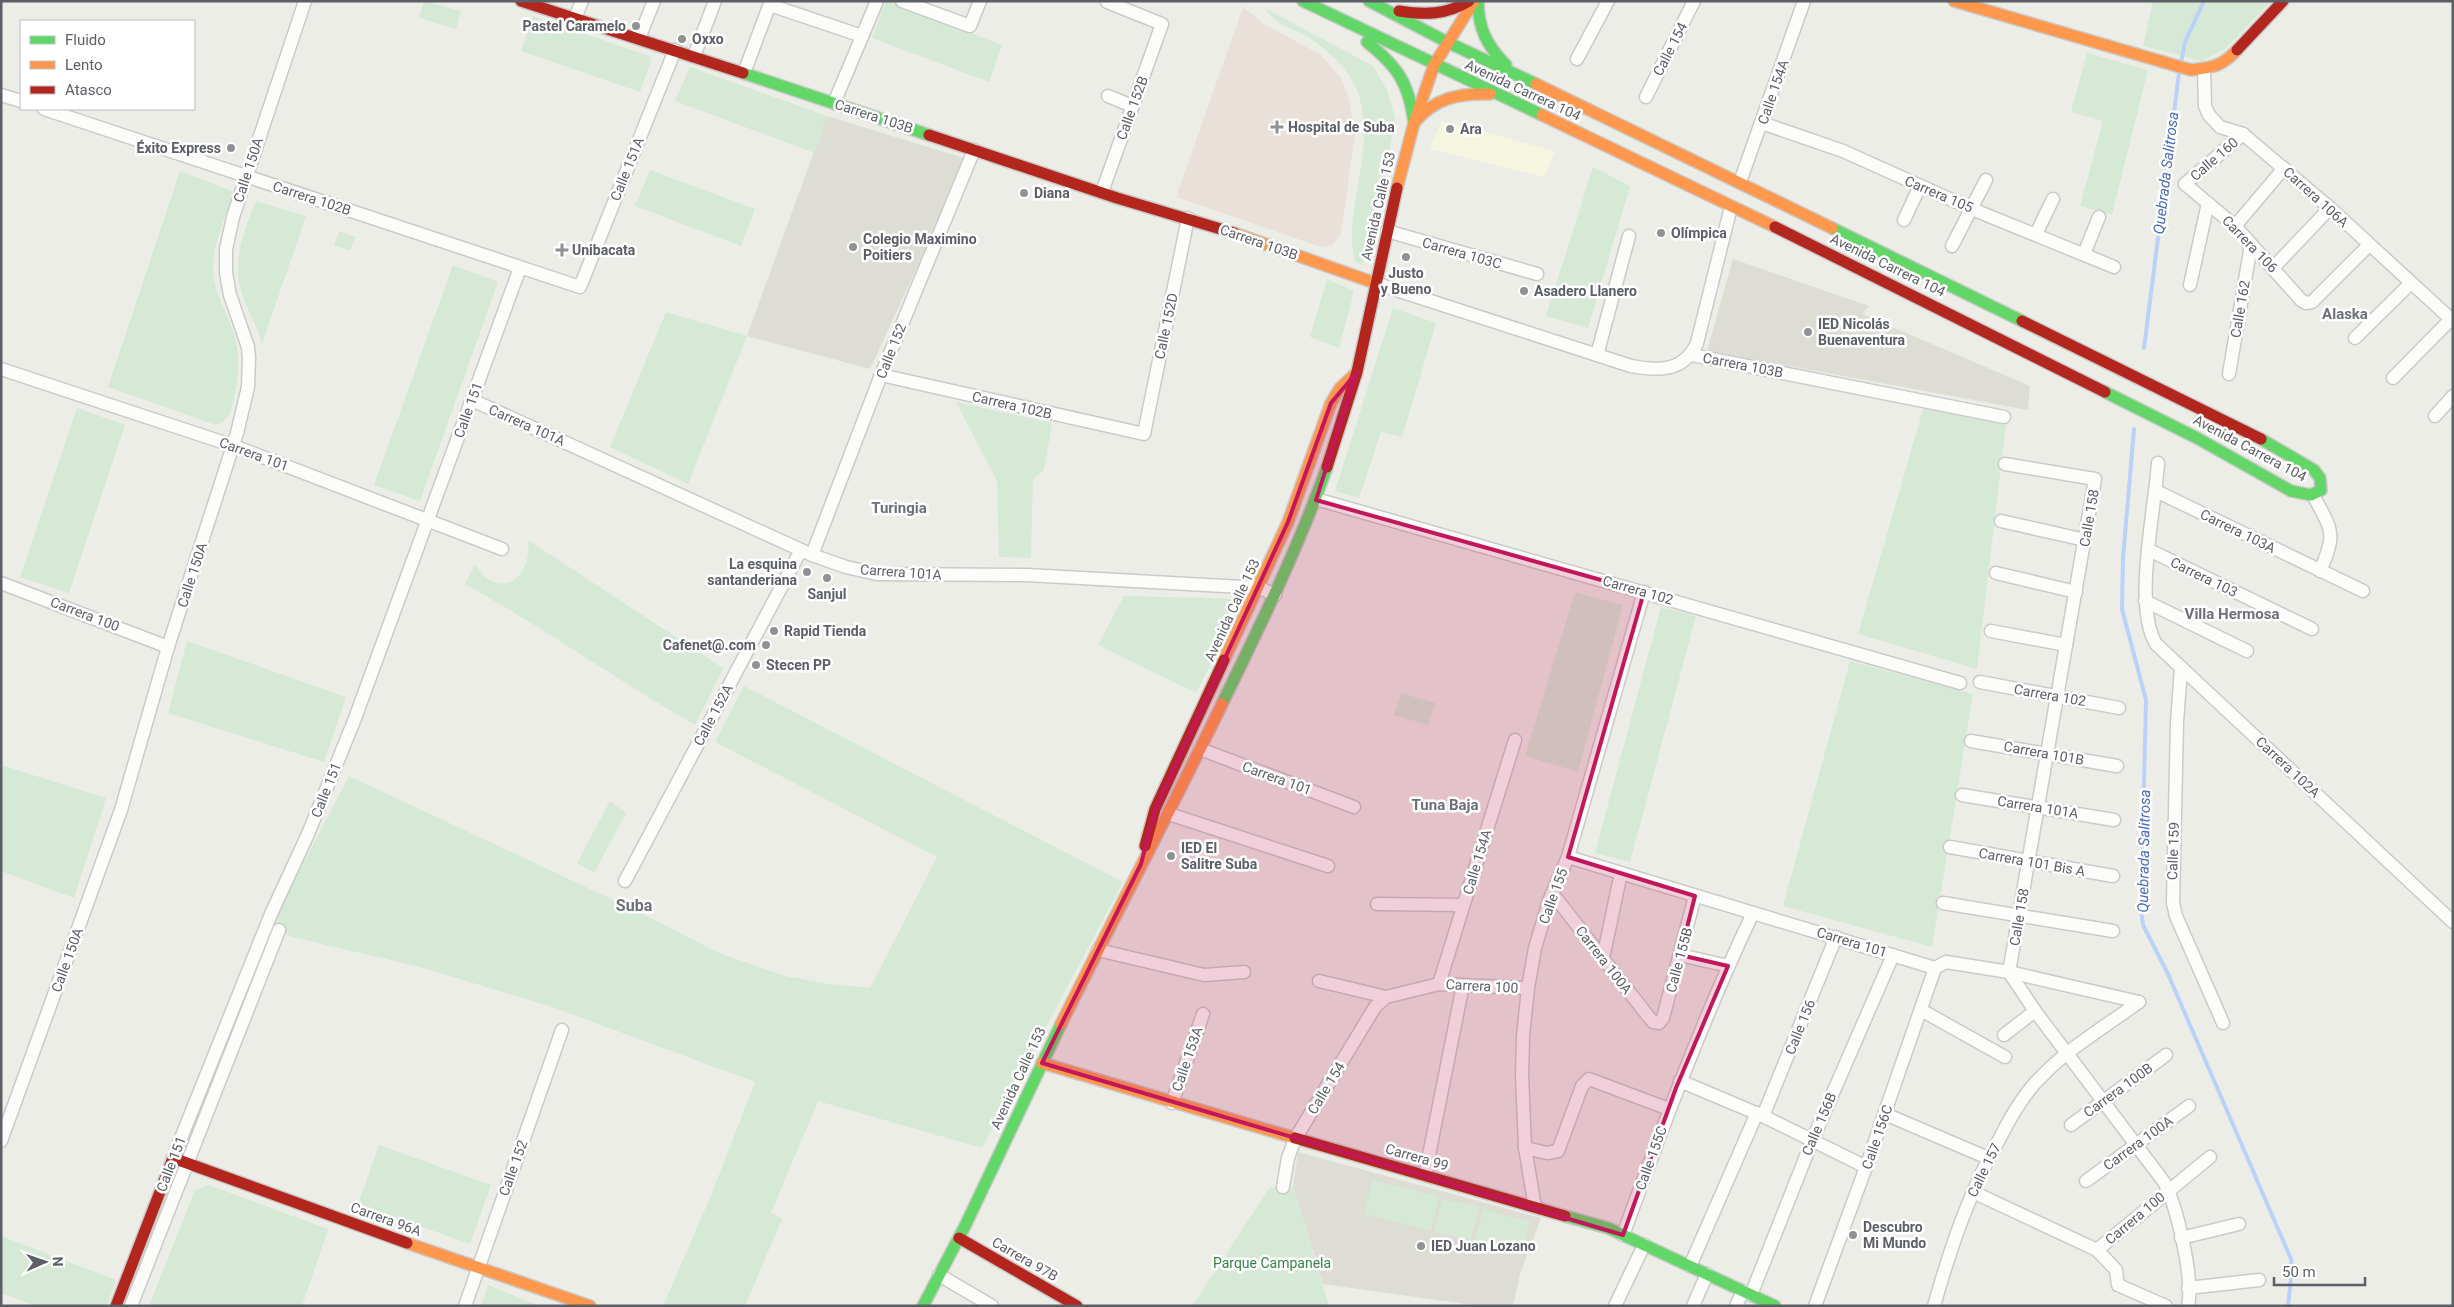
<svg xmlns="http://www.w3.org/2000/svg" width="2454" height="1307" viewBox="0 0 2454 1307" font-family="Roboto,sans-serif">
<rect width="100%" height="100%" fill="#edede7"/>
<polygon fill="#f6f5e0" points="1441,121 1555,151 1544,177 1430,149"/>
<g fill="#ddddd5">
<polygon points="827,116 967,159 870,369 747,336"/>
<polygon points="1733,259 1869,306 1862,314 2030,386 2028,410 1707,351"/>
<polygon points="1298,1152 1541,1218 1520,1274 1513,1306 1480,1306 1323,1284 1293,1187"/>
</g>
<polygon fill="#e9e0da" points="1243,7 1264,24 1321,55 1341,78 1349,99 1355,134 1341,234 1332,245 1321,247 1176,197"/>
<g fill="#d5e9d6">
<polygon points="424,1 461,11 456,29 419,18"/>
<polygon points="886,1 1002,45 989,82 872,38"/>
<polygon points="2153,1 2271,1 2226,48 2202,61 2143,46"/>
<path d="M1265,8l108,58 14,24 8,28 -8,48 -24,100 -7,-4c-6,-15 -4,-29 -3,-44 5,-43 22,-95 0,-136 -11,-20 -29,-35 -49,-47 -16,-9 -29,-9 -39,-27z"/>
<polygon points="533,16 652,57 640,92 521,51"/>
<polygon points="2087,53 2148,70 2112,215 2080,206 2103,121 2071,112"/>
<polygon points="690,67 827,116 815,153 675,101"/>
<polygon points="1593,167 1630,186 1588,328 1546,316"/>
<polygon points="650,170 755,209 741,246 635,206"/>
<path d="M180,171l54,21c-8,23 -20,49 -21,74 -1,28 18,49 23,76 4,19 2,38 -2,57 -3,13 -5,21 -18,26l-108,-38z"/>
<path d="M256,201l50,15 -44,128c-5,-18 -14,-33 -20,-50 -11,-31 2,-65 14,-93z"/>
<polygon points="339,231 356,237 350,251 334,245"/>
<polygon points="453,265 498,282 420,501 374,485"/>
<polygon points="1327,279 1354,291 1339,348 1310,337"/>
<polygon points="1393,308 1436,323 1402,437 1381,432 1359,498 1335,491"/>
<polygon points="666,312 747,336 688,484 610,447"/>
<polygon points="956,402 1052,423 1044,470 1033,479 1031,558 999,557 997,481"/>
<polygon points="1924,406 2006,425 1977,669 1858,634"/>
<polygon points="77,408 125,425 69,593 20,577"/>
<path d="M528,540l195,128 -28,57c-78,-45 -151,-97 -230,-141l10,-20c23,38 57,16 53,-24z"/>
<polygon points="1575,592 1623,605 1578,772 1525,756"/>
<polygon points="1124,596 1243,599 1196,693 1098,645"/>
<polygon points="1661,607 1696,616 1630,862 1595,853"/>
<polygon points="187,641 346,697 324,762 168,713"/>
<polygon points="1850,661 1973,694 1932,947 1783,906"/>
<polygon points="744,686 1123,882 982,1148 818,1101 771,1213 782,1219 745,1306 663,1306 710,1198 755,1082 555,1008 420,967 292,937 270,927 349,776 637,911 719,953 785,976 829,984 870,988 937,857 715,742"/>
<polygon points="1401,693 1435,703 1428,725 1394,715"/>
<polygon points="1,765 106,798 74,898 1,871"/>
<polygon points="610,801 626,813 594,873 577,863"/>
<polygon points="379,1145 491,1185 470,1244 358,1204"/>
<polygon points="1373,1180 1439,1196 1431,1231 1364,1214"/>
<polygon points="209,1185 328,1229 302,1306 149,1306 195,1190"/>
<polygon points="1270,1187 1293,1187 1329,1306 1192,1306"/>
<polygon points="1442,1199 1479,1207 1471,1240 1434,1232"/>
<polygon points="1483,1209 1530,1222 1522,1253 1475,1241"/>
<polygon points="1,1236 116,1280 107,1306 36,1306 1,1293"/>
<polygon points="488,1285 540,1306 481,1306"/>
</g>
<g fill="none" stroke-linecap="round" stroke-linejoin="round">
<g stroke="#bbd2f8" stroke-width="4">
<polyline points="2181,63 2185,42 2204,1"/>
<polyline points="2144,348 2179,73"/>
<polyline points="2134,429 2123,558 2122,609 2146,700 2141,908 2143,925 2168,974 2291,1259 2292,1270 2288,1306"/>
</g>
<defs>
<g id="street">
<polyline points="902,1 970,26 980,1"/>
<polyline points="770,5 862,36"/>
<polyline points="575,18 582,1"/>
<polyline points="639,38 654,1"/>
<polyline points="694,56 715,1"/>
<polyline points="1577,59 1608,1"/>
<polyline points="2204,70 2205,106 2209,115 2220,127 2243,134 2330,208 2453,321"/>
<polyline points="744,73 771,1"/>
<polyline points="1,95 21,101"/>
<polyline points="1108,96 1132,106"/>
<polyline points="1646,97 1694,1"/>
<polyline points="834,103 877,1"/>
<polyline points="44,109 580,287 675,50"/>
<polyline points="1762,123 1843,151 1972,209 2114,267"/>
<polyline points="2243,134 2185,184 2235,226 2301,300 2306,303 2312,302 2369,245"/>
<polyline points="1740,182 1804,1"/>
<polyline points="1102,192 1162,24 1107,2"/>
<polyline points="1904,220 1920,186"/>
<polyline points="2235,226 2284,168"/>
<polyline points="1387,231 1537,274"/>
<polyline points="2036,234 2053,199"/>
<polyline points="1952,246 1986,180"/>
<polyline points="2084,254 2099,217"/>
<polyline points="2273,268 2330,208"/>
<path d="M1375,283l256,83c27,5 53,6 66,-23l34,-136"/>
<polyline points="2190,285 2208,203"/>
<polyline points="2355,338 2411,283"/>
<polyline points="1597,355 1629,236"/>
<polyline points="1692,355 2004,417"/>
<polyline points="1,369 234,446 502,549"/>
<polyline points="2229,374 2251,245"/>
<polyline points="881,375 1144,434 1188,218"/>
<polyline points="2393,378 2451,319"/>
<polyline points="472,400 812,555 846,567 877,574 1027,575 1260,588 1275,595"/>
<polyline points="2435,416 2453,396"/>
<path d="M2158,463c-3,47 -25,142 -2,181l297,278"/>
<path d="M2005,464l90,15 -86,493 26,39 129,171c13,24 30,97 24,124"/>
<polyline points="2156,491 2363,591"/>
<path d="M2313,495c19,36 24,37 7,76"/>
<polyline points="1316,499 1960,683"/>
<polyline points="2001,521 2085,540"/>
<polyline points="2149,550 2312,629"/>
<polyline points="812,555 881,375 974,150"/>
<polyline points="1996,573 2076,592"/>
<polyline points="1,583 168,647"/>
<polyline points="2145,601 2247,651"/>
<polyline points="1991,631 2066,645"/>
<polyline points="2181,668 2177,722 2173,903 2176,916 2223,1023"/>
<polyline points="1980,682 2119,708"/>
<polyline points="1971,741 2117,766"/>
<polyline points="1200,749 1354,807"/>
<polyline points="1962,795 2114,820"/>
<polyline points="1169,814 1328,866"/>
<polyline points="1950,847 2113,876"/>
<polyline points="1568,857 1935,968"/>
<polyline points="625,881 801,550"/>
<polyline points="1552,893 1648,1016 1653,1022 1659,1023 1663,1018 1695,896"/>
<polyline points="1943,903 2113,931"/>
<polyline points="1377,904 1463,905"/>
<polyline points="1098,950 1204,975 1244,972"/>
<polyline points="1680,955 1728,966"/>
<polyline points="1603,958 1621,873"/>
<polyline points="1935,968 1946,962 2009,972 2139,1002"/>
<polyline points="1319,981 1386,997 1439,984 1528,988"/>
<polyline points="1439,984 1515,740"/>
<polyline points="1921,1010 2005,1057"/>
<polyline points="2004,1035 2035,1011"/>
<polyline points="1680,1081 1763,1116 1866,1167"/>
<polyline points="1172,1103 1203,1014"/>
<polyline points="1885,1114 1988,1158"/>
<polyline points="1763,1116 1836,937"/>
<polyline points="2071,1125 2166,1055"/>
<polyline points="1,1141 121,810 168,647 237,433 248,387 249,358 248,347 230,295 226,273 226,249 233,217 305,1"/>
<polyline points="1525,1148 1547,1153 1558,1151 1582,1086 1589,1079 1669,1109"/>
<polyline points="173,1158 271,914 308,834 354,721 520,268"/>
<polyline points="1425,1175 1463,985"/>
<polyline points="2086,1181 2189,1106"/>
<polyline points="1283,1187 1288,1158 1295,1139 1375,1007 1386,997"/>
<polyline points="1973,1192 2097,1250 2116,1270 2118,1285 2166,1306"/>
<polyline points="1535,1207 1525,1148 1522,1075 1523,1036 1528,988 1535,948 1549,901 1568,857 1644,592"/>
<path d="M1623,1235c40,-109 80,-217 130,-322"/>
<polyline points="2181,1238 2239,1224"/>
<polyline points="2097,1250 2210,1157"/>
<polyline points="1690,1266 1757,1113"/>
<polyline points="939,1275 992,1306"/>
<polyline points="2188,1288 2259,1280"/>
<polyline points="1751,1295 1812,1141 1893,955"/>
<polyline points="131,1306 279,930"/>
<polyline points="465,1306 562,1030"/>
<polyline points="1615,1306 1644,1245"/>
<polyline points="1693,1306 1707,1274"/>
<polyline points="1736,1306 1743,1291"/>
<polyline points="1815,1306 1866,1167 1935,968"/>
<path d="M1934,1306c17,-60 36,-116 67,-170 11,-22 23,-43 41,-60 28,-29 64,-50 97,-74"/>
</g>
<g id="fast">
<polyline points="1303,1 1542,115"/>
<polyline points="1369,1 1447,42 1536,84"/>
<path d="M1478,1c0,27 9,45 28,64"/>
<path d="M1367,42c31,25 42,41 47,81"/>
<polyline points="743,73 929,135"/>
<polyline points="1832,228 2022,321"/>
<polyline points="2105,392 2197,438 2291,491 2311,495 2321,490 2320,478 2314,470 2261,439"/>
<path d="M1222,704c38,-78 76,-155 105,-237"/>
<polyline points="1565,1216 1608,1228 1775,1306"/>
<polyline points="923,1306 965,1226 1061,1024"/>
</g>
<g id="slow">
<path d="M1954,1l237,69c22,-3 30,-3 46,-20"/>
<polyline points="1536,84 1832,228"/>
<polyline points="1542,115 1775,227"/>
<path d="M1414,123c20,-25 45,-30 76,-29"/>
<polyline points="1397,188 1414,123 1434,65 1474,1"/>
<polyline points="1234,233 1375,283"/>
<polyline points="1224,660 1288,522 1331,403 1340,388 1355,374"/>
<path d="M1061,1024c53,-107 109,-212 161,-320"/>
<polyline points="1042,1063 1295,1138"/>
<polyline points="407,1243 590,1306"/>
</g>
<g id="jam">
<polyline points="521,1 743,73"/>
<path d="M1399,11c26,4 47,4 70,-10"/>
<polyline points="2237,50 2283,1"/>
<polyline points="929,135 1117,198 1234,233"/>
<polyline points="1775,227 2105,392"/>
<polyline points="2022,321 2261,439"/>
<polyline points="1327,467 1357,372 1397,188"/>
<polyline points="1145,846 1155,809 1224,660"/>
<polyline points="1295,1138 1565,1216"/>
<polyline points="959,1238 1077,1306"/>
<polyline points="116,1306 173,1158 407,1243"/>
</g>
</defs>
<use href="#street" stroke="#c9cbc9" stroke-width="15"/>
<use href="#fast" stroke="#c9cac9" stroke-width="14"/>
<use href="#slow" stroke="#c9cac9" stroke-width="14"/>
<use href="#jam" stroke="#c9cac9" stroke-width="14"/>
<use href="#street" stroke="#fcfcfb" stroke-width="12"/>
<use href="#fast" stroke="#63d668" stroke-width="11"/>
<use href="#slow" stroke="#ff974d" stroke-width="11"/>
<use href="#jam" stroke="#b3261e" stroke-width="11"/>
</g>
<path fill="#c2185b" fill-opacity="0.2" stroke="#c2185b" stroke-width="4" stroke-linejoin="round" d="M1357,372l-41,128 328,92 -76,265 127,39 -15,59 48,11 -52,122 -53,147 -581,-172 99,-199 14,-55 133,-287 43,-119z"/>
<g fill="#8f9192" stroke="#fff" stroke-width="2">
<circle cx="636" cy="26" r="5"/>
<circle cx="682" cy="39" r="5"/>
<path d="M1274.5 119.5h5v5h5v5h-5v5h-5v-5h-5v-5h5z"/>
<circle cx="1450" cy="129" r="5"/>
<circle cx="231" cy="148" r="5"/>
<circle cx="1024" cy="193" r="5"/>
<circle cx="1661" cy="233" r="5"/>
<circle cx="853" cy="247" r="5"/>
<path d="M559.5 242.5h5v5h5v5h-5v5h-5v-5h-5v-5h5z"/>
<circle cx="1406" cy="257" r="5"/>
<circle cx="1524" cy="291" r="5"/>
<circle cx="1808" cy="332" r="5"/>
<circle cx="807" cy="572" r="5"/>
<circle cx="827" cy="578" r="5"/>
<circle cx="774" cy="631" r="5"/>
<circle cx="766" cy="645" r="5"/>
<circle cx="756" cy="665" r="5"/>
<circle cx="1171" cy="856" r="5"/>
<circle cx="1853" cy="1235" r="5"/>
<circle cx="1421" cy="1246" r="5"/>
</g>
<g text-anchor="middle" stroke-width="5" stroke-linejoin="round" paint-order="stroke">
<g font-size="14" font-weight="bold" fill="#5c5f65" stroke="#fff" text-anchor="start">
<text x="626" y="31" text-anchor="end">Pastel Caramelo</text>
<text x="692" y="44">Oxxo</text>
<text x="1288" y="132">Hospital de Suba</text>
<text x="1460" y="134">Ara</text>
<text x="221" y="153" text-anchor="end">Éxito Express</text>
<text x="1034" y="198">Diana</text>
<text x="1671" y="238">Olímpica</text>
<text x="863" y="244">Colegio Maximino<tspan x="863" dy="16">Poitiers</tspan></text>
<text x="572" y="255">Unibacata</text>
<text x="1406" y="278" text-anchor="middle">Justo<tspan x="1406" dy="16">y Bueno</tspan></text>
<text x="1534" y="296">Asadero Llanero</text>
<text x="1818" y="329">IED Nicolás<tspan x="1818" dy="16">Buenaventura</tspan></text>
<text x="797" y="569" text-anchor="end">La esquina<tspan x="797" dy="16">santanderiana</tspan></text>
<text x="827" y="599" text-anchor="middle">Sanjul</text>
<text x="784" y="636">Rapid Tienda</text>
<text x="756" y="650" text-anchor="end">Cafenet@.com</text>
<text x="766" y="670">Stecen PP</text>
<text x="1181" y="853">IED El<tspan x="1181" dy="16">Salitre Suba</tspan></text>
<text x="1863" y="1232">Descubro<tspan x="1863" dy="16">Mi Mundo</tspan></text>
<text x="1431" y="1251">IED Juan Lozano</text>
</g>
<g font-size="14" fill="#5c5f65" stroke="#fff">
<text transform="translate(1670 49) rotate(-63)" y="5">Calle 154</text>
<text transform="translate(1523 90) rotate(25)" y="5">Avenida Carrera 104</text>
<text transform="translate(1773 92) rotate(-71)" y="5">Calle 154A</text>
<text transform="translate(1132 108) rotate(-70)" y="5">Calle 152B</text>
<text transform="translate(874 116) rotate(18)" y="5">Carrera 103B</text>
<text transform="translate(2214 159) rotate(-41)" y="5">Calle 160</text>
<text transform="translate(627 169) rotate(-68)" y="5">Calle 151A</text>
<text transform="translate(248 170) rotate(-72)" y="5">Calle 150A</text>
<text transform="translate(1939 194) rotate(23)" y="5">Carrera 105</text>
<text transform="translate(2316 197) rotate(42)" y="5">Carrera 106A</text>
<text transform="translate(312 198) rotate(18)" y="5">Carrera 102B</text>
<text transform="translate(1378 206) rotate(-77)" y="5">Avenida Calle 153</text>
<text transform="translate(1259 242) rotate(19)" y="5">Carrera 103B</text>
<text transform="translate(2250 244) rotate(46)" y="5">Carrera 106</text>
<text transform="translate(1462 253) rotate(16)" y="5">Carrera 103C</text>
<text transform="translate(1888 265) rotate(26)" y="5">Avenida Carrera 104</text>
<text transform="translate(2240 309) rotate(-80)" y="5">Calle 162</text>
<text transform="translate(1166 326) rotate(-78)" y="5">Calle 152D</text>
<text transform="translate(891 351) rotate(-68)" y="5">Calle 152</text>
<text transform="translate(1743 365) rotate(11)" y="5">Carrera 103B</text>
<text transform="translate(1012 405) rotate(13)" y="5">Carrera 102B</text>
<text transform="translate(468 410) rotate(-70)" y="5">Calle 151</text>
<text transform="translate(527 425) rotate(24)" y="5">Carrera 101A</text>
<text transform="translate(2250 448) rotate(28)" y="5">Avenida Carrera 104</text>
<text transform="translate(254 454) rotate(20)" y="5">Carrera 101</text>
<text transform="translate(2089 518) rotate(-80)" y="5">Calle 158</text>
<text transform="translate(2238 531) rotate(26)" y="5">Carrera 103A</text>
<text transform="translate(901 572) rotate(4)" y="5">Carrera 101A</text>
<text transform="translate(192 575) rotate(-72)" y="5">Calle 150A</text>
<text transform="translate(2204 577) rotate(26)" y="5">Carrera 103</text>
<text transform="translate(1638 590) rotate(16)" y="5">Carrera 102</text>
<text transform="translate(1232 610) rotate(-65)" y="5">Avenida Calle 153</text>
<text transform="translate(85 614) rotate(21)" y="5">Carrera 100</text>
<text transform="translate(2050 695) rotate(10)" y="5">Carrera 102</text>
<text transform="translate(713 715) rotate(-62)" y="5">Calle 152A</text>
<text transform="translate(2044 753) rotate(10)" y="5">Carrera 101B</text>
<text transform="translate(2288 767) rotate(43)" y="5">Carrera 102A</text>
<text transform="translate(1277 778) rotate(20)" y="5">Carrera 101</text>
<text transform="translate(326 790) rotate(-68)" y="5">Calle 151</text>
<text transform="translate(2038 807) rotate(9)" y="5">Carrera 101A</text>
<text transform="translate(2173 851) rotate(-88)" y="5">Calle 159</text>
<text transform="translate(1477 862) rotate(-73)" y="5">Calle 154A</text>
<text transform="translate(2032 862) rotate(10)" y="5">Carrera 101 Bis A</text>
<text transform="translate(1553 896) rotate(-70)" y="5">Calle 155</text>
<text transform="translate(2019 917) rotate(-80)" y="5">Calle 158</text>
<text transform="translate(1852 942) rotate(17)" y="5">Carrera 101</text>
<text transform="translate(67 960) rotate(-70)" y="5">Calle 150A</text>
<text transform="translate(1604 960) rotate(52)" y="5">Carrera 100A</text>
<text transform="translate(1679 960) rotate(-75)" y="5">Calle 155B</text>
<text transform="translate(1482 986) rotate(3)" y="5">Carrera 100</text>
<text transform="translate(1800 1027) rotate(-68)" y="5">Calle 156</text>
<text transform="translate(1187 1059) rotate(-71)" y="5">Calle 153A</text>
<text transform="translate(1018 1078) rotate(-65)" y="5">Avenida Calle 153</text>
<text transform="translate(1326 1088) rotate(-59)" y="5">Calle 154</text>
<text transform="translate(2118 1090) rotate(-36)" y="5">Carrera 100B</text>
<text transform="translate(1819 1124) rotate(-67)" y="5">Calle 156B</text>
<text transform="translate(1877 1137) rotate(-71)" y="5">Calle 156C</text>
<text transform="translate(2138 1143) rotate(-36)" y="5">Carrera 100A</text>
<text transform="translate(1417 1157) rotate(16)" y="5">Carrera 99</text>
<text transform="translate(1651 1158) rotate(-70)" y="5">Calle 155C</text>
<text transform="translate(171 1164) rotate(-69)" y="5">Calle 151</text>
<text transform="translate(513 1168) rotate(-70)" y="5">Calle 152</text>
<text transform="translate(1984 1170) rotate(-64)" y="5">Calle 157</text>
<text transform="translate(2135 1218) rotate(-40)" y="5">Carrera 100</text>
<text transform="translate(386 1219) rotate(20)" y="5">Carrera 96A</text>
<text transform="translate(1025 1259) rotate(30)" y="5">Carrera 97B</text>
</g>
<g font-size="14" fill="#358447" stroke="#fff">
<text x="1272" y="1268">Parque Campanela</text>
</g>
<g font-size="15" font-style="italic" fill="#476cc3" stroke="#fff">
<text transform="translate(2166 173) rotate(-83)" y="5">Quebrada Salitrosa</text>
<text transform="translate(2144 851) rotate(-89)" y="5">Quebrada Salitrosa</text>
</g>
<g font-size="15" font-weight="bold" fill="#6d7177" stroke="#fff">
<text x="2345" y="319">Alaska</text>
<text x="899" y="513">Turingia</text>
<text x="2232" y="619">Villa Hermosa</text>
<text x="1445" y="810">Tuna Baja</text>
</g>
<g font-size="16" font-weight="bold" fill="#6d7177" stroke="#fff">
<text x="634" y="911">Suba</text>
</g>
</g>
<rect width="2454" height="1307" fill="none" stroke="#5c5f65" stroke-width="5"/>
<rect x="20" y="20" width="175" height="90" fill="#ffffff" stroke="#bebfc1"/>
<rect x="30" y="36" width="25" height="8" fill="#63d668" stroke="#bebfc1"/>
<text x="65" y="45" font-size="15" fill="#5c5f65">Fluido</text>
<rect x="30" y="61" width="25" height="8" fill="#ff974d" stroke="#bebfc1"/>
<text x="65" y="70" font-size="15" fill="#5c5f65">Lento</text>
<rect x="30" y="86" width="25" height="8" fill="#b3261e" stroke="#bebfc1"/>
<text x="65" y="95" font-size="15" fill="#5c5f65">Atasco</text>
<g transform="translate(45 1262) rotate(88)" stroke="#ffffff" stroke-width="4" paint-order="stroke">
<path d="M0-4L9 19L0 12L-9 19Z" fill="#5c5f65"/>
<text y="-8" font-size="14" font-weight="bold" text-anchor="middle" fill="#5c5f65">N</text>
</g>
<path d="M2274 1277v8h91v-8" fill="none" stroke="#5c5f65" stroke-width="2.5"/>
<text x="2282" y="1277" font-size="15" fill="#5c5f65" stroke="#ffffff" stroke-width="4" paint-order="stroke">50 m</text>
</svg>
